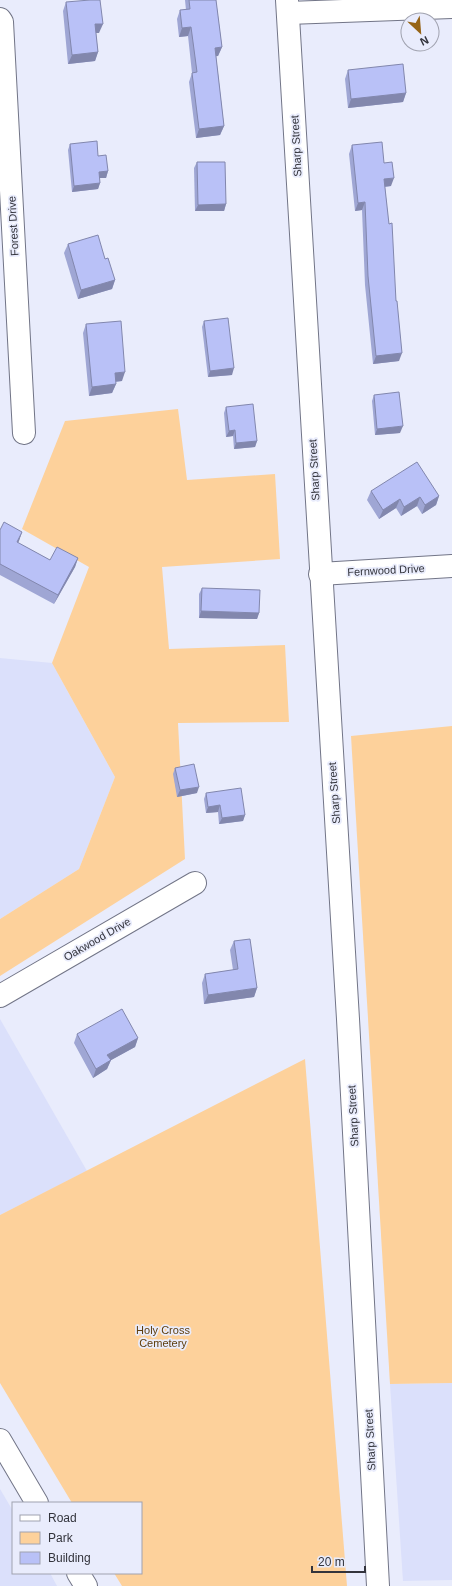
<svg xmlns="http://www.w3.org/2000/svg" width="452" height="1586" viewBox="0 0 452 1586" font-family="Helvetica,sans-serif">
<rect width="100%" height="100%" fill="#e9ecfc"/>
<g fill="#dbe0fb">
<polygon points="0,658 52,663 115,777 79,869 0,919"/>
<polygon points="0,1019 87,1171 0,1215"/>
<polygon points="452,1383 452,1580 403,1581 390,1384"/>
<polygon points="0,1489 13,1511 13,1573 50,1573 57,1586 0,1586"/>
</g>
<g fill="#fdd19b">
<polygon points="178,409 187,480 275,474 280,559 162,567 169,649 285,645 289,722 178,723 185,859 0,976 0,919 79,869 115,777 52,663 89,567 22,529 65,421"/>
<polygon points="452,726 452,1383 390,1384 351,736"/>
<polygon points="305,1059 347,1586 122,1586 114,1573 141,1573 141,1503 72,1503 0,1383 0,1215"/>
</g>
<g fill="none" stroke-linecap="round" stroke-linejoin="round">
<defs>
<g id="minor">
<polyline points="287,0 348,1019 378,1586"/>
<polyline points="288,13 452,7"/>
<polyline points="0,19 2,22 24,433"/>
<polyline points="320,574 452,566"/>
<polyline points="0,996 195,883"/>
<polyline points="0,1440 37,1503"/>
<polyline points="78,1573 86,1586"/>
</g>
</defs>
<use href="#minor" stroke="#727587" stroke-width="24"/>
<use href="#minor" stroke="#fff" stroke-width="22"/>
</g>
<g fill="#9fa6d4">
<polygon points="185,0 216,0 222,47 218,56 216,56 224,126 220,135 196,138 189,82 192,73 188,36 179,37 177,19 180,10 186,10"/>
<polygon points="66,2 99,33 96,33 98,52 95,61 68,64 63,11"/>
<polygon points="348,70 406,93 403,102 348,108 345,79"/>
<polygon points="70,144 98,156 108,171 106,178 99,178 100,183 98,189 72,192 68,150"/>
<polygon points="352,145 384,163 391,186 385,187 396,301 399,361 373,364 365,285 362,210 355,211 349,154"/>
<polygon points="197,162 226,204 224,211 195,211 194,168"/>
<polygon points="68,244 105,259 115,280 112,289 78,299 64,253"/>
<polygon points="204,321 232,375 208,377 202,327"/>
<polygon points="86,324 122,381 115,382 116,384 112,393 89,396 83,333"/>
<polygon points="374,395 400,433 375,435 372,401"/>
<polygon points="226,407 257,441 255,447 234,449 233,436 226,437 224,413"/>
<polygon points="371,491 439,496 436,505 422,514 417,506 401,516 396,508 379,519 367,500"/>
<polygon points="0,530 22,532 18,543 50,560 78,558 75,567 54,604 0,575"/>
<polygon points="202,588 259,613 257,619 199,618 199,594"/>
<polygon points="175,768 197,793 177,797 173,774"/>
<polygon points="206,793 245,815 243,821 219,824 218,812 206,813 204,799"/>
<polygon points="234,941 257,988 254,997 204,1004 202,983 205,974 233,970 230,950"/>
<polygon points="77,1034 138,1038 135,1047 111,1060 107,1069 93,1078 74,1043"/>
</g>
<g fill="#8287ad">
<polygon points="95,24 103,24 99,33 92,33"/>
<polygon points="191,27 188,36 179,37 182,28"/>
<polygon points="222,47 218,56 211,57 215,48"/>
<polygon points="98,52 95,61 68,64 72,55"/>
<polygon points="406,93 403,102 348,108 351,99"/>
<polygon points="224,126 220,135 196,138 199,129"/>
<polygon points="108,171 106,178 97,178 99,172"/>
<polygon points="394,178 391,186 381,187 384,179"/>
<polygon points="100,183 98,189 72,192 74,186"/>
<polygon points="365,202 362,210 355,211 358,203"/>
<polygon points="226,204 224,211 195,211 198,205"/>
<polygon points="115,280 112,289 78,299 81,290"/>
<polygon points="402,353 399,361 373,364 376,356"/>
<polygon points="234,368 232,375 208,377 210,371"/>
<polygon points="125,372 122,381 111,382 115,373"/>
<polygon points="116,384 112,393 89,396 92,387"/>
<polygon points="403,426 400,433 375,435 377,429"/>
<polygon points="235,430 233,436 226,437 229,431"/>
<polygon points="257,441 255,447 234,449 236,443"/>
<polygon points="439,496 436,505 422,514 425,505"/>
<polygon points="420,497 417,506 401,516 404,507"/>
<polygon points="400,499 396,508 379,519 383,510"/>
<polygon points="22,532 19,541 13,551 17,542"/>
<polygon points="78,558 75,567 54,604 58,595"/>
<polygon points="201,611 259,613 257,619 199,618"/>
<polygon points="199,787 197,793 177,797 180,790"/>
<polygon points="220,805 218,812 206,813 208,807"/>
<polygon points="245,815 243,821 219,824 222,818"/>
<polygon points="257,988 254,997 204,1004 208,995"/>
<polygon points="138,1038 135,1047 104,1064 107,1055"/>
<polygon points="111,1060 107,1069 93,1078 96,1069"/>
</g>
<g fill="#b9c1f7" stroke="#8287ad">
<polygon points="90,0 100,0 103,24 95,24 98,52 72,55 66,2"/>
<polygon points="189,0 216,0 222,47 215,48 224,126 199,129 192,73 197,72 191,27 182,28 180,10 190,9"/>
<polygon points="403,64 406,93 351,99 348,70"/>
<polygon points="97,141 98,156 106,155 108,171 99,172 100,183 74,186 70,144"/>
<polygon points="382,142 384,163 392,162 394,178 384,179 389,224 392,223 396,301 397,301 402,353 376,356 368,276 365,202 358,203 352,145"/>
<polygon points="197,162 225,162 226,204 198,205"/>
<polygon points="98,235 105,259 108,258 115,280 81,290 68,244"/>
<polygon points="228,318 234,368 210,371 204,321"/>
<polygon points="121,321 125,372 115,373 116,384 92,387 86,324"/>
<polygon points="399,392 403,426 377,429 374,395"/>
<polygon points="253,404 257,441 236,443 235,430 229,431 226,407"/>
<polygon points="417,462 439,496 425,505 420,497 404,507 400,499 383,510 371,491"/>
<polygon points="4,522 22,532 17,542 50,560 57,547 78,558 58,595 0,564 0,530"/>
<polygon points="202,588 260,590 259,613 201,611"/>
<polygon points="194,764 199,787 180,790 175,768"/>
<polygon points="241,788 245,815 222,818 220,805 208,807 206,793"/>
<polygon points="250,939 257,988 208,995 205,974 238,969 234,941"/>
<polygon points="122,1009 138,1038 107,1055 111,1060 96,1069 77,1034"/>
</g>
<g text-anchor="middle" stroke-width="3.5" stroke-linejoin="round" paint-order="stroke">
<g font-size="11" fill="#33343c" stroke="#e9ecfc">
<text transform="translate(296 146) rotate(-93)" y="4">Sharp Street</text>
<text transform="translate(13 226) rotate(-93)" y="4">Forest Drive</text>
<text transform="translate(314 470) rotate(-93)" y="4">Sharp Street</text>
<text transform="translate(386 570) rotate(-3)" y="4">Fernwood Drive</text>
<text transform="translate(334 793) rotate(-94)" y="4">Sharp Street</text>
<text transform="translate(97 939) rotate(-30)" y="4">Oakwood Drive</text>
<text transform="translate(353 1116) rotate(-93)" y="4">Sharp Street</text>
<text transform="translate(370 1440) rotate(-93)" y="4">Sharp Street</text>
</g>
<g font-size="11" fill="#5d3d0d" stroke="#e9ecfc">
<text x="163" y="1334">Holy Cross<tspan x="163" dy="13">Cemetery</tspan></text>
</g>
</g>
<rect x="12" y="1502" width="130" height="72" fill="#e9ecfc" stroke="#a0a2af"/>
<rect x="20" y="1515" width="20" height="6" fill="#ffffff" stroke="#a0a2af"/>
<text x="48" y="1522" font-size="12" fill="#33343c">Road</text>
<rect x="20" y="1532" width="20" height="12" fill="#fdd19b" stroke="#a0a2af"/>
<text x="48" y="1542" font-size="12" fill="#33343c">Park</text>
<rect x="20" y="1552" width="20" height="12" fill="#b9c1f7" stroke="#a0a2af"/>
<text x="48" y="1562" font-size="12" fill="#33343c">Building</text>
<g transform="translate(420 32) rotate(154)"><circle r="19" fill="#e9ecfc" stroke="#a0a2af"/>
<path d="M0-3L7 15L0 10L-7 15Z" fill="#966417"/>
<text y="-6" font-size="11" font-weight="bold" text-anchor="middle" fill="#33343c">N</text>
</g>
<path d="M312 1566v6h53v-6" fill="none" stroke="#33343c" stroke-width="2"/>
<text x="318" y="1566" font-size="12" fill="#33343c" stroke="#e9ecfc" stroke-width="3" paint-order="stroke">20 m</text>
</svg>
